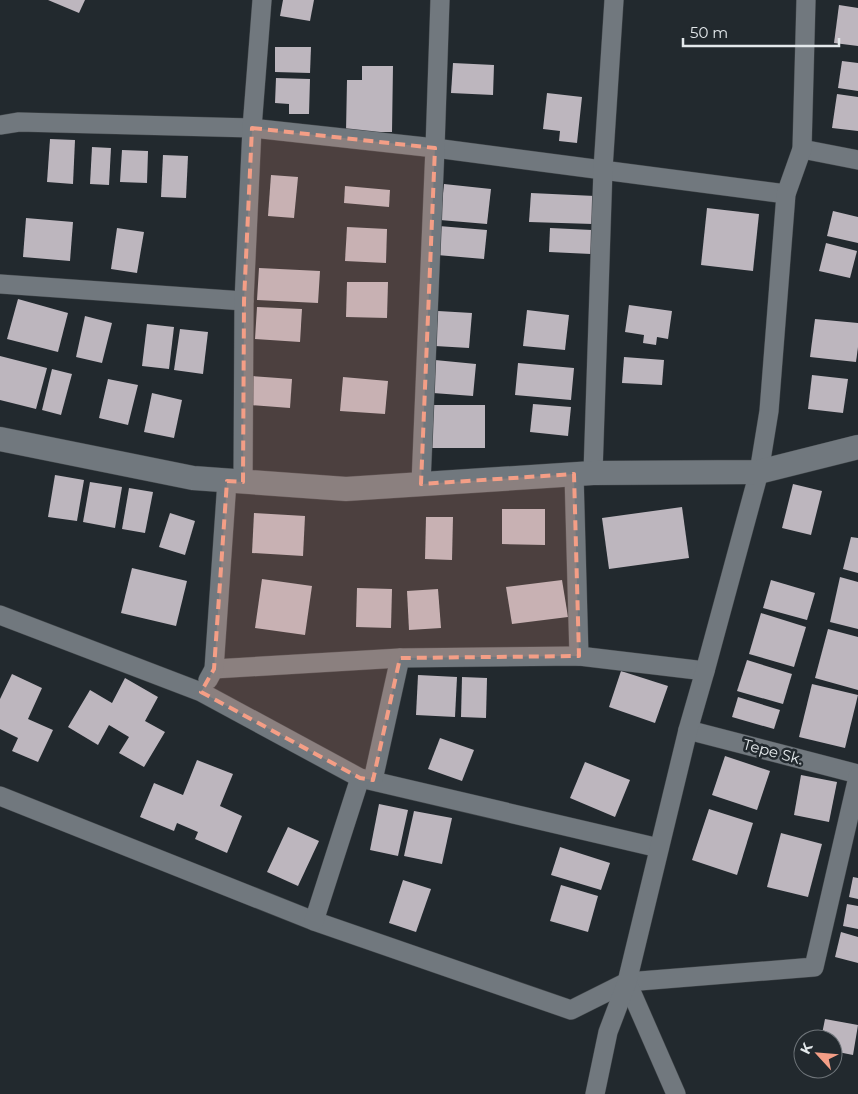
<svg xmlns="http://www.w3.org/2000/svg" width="858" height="1094" viewBox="0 0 858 1094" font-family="Montserrat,sans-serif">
<rect width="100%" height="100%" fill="#22292e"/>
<g fill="#bdb6be">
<polygon points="48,0 85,0 79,13"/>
<polygon points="283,0 314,0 310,21 280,16"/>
<polygon points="839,5 858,8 858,46 834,43"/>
<polygon points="275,47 311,47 310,73 275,72"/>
<polygon points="842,61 858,63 858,91 838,88"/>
<polygon points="453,63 494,65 493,95 451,93"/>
<polygon points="362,66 393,66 392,132 346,132 347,80 362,80"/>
<polygon points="276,78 310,79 309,114 289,114 289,104 275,103"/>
<polygon points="547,93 582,97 577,143 559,141 560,131 543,129"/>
<polygon points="837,94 858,97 858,131 832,128"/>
<polygon points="50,139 75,140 73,184 47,182"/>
<polygon points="92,147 111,148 109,185 90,184"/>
<polygon points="122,150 148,151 147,183 120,182"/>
<polygon points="163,155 188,156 186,198 161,197"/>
<polygon points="271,175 298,177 294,218 268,216"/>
<polygon points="444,184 491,189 487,224 440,220"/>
<polygon points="345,186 390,190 389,207 344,203"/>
<polygon points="531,193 595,196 593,224 529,222"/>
<polygon points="707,208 759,214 753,271 701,265"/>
<polygon points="833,211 858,217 858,243 827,236"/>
<polygon points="26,218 73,222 70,261 23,257"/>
<polygon points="439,226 487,230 484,259 437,255"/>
<polygon points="347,227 387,229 386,263 345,261"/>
<polygon points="117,228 144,232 137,273 111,269"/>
<polygon points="550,228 592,230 591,254 549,252"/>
<polygon points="826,243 857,251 850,278 819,271"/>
<polygon points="259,268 320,271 318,303 257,300"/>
<polygon points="347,282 388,282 387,318 346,317"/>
<polygon points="18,299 68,313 58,352 7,339"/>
<polygon points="629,305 672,311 668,339 657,337 656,345 643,343 644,335 625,332"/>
<polygon points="257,307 302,309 300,342 255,339"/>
<polygon points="527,310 569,315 565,350 523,346"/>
<polygon points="438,311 472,313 469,348 435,346"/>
<polygon points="85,316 112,323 102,363 76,357"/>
<polygon points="815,319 858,323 858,347 856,362 810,357"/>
<polygon points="147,324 174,327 169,369 142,366"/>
<polygon points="180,329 208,332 203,374 174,370"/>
<polygon points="0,356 47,368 36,409 0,400"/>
<polygon points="624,357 664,360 662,385 622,383"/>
<polygon points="435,360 476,364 473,396 433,393"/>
<polygon points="518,363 574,368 571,400 515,395"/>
<polygon points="52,369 72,374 61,415 42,410"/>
<polygon points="812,375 848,379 843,413 808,409"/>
<polygon points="251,376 292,379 290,408 249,405"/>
<polygon points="343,377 388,381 385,414 340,411"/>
<polygon points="108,379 138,385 128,425 99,418"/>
<polygon points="152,393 182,400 174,438 144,432"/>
<polygon points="533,404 571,407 568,436 530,432"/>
<rect x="432" y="405" width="53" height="43"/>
<polygon points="55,475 84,480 77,521 48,517"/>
<polygon points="90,482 122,487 115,528 83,522"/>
<polygon points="793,484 822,491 811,535 782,528"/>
<polygon points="129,488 153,492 145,533 122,529"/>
<polygon points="682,507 689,558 609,569 602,518"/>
<polygon points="502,509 545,509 545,545 502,544"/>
<polygon points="170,513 195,521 185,555 159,547"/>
<polygon points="254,513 305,516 303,556 252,553"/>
<polygon points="426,517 453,517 452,560 425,559"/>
<polygon points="851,537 858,538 858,573 843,569"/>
<polygon points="132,568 187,581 176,626 121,613"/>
<polygon points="840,577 858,582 858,629 830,622"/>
<polygon points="262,579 312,586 305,635 255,628"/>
<polygon points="562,580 568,617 512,624 506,587"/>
<polygon points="771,580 815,593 807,620 763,608"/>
<polygon points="357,588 392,589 391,628 356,627"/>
<polygon points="438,589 441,628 409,630 407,591"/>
<polygon points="761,613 806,627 794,667 749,654"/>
<polygon points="828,629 858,637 858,690 815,678"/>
<polygon points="747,660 792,674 783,704 737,691"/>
<polygon points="621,671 668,686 655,723 609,707"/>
<polygon points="12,674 42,688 28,719 53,730 38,762 12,751 18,738 0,729 0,699"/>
<polygon points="418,675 457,677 455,717 416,715"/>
<polygon points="462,677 487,678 486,718 461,717"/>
<polygon points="125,678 158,697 145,721 165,732 144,767 119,753 129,737 109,725 98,745 68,727 90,690 112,703"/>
<polygon points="812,684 858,695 845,748 799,737"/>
<polygon points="738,697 780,710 774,729 732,717"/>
<polygon points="440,738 474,750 462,781 428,769"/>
<polygon points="725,756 770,771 757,810 712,795"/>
<polygon points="197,760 233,774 220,806 242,816 227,853 195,839 198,832 177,823 174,831 140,817 154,783 183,795"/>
<polygon points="585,762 630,780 615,817 570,798"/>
<polygon points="801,775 837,782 829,822 794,815"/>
<polygon points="379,804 408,810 398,856 370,850"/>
<polygon points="709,809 753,823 737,875 692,860"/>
<polygon points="414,811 452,818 442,864 404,856"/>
<polygon points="288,827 319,841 298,886 267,872"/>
<polygon points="781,833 822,844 808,897 767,887"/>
<polygon points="560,847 610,863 601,890 551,875"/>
<polygon points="853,877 858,878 858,899 849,897"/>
<polygon points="403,880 431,889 416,932 389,923"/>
<polygon points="561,885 598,896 588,932 550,921"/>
<polygon points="847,904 858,906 858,929 843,926"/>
<polygon points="841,932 858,937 858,963 835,957"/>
<polygon points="825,1019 858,1025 853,1055 833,1051 833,1039 821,1039"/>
</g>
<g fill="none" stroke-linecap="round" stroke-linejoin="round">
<defs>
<g id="minor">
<polyline points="0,125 19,122 252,128 435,148 786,194"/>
<polyline points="802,149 858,160"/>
<polyline points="0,284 244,301"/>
<polyline points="593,473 603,169 614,0"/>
<polyline points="574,474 579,656"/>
<polyline points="243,482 244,301 252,128 262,0"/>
<polyline points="421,484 435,148 440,0"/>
<polyline points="0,615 201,692 360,778 659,848"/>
<polyline points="214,669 400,658 579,656 705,671"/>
<polyline points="208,680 214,669 227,481"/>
<polyline points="688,730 858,774"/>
<polyline points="373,780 400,658"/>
<polyline points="0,796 314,921 571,1010 627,982 814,967 858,777"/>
<polyline points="314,921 360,778"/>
<polyline points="627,982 676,1094"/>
<polyline points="595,1094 608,1032 627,982 688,730 705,671 759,472 769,411 786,194 802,149 806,0"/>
</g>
<polyline id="tertiary" points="0,439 193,478 346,489 593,473 759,472 858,447"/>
</defs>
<use href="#minor" stroke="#404549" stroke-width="20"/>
<use href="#tertiary" stroke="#404549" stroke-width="25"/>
<use href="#minor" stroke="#71787e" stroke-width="19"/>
<use href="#tertiary" stroke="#71787e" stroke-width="24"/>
</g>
<path fill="#f49e86" fill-opacity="0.2" stroke="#f49e86" stroke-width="4" stroke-dasharray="10 6" stroke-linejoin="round" d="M252,128l183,20 -14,336 153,-10 5,182 -179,2 -27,122 -13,-2 -159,-86 13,-23 13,-188 16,1 1,-181z"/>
<g text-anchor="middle" stroke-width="5" stroke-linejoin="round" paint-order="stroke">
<g font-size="15" fill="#e3e8eb" stroke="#22292e">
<text transform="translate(773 752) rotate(15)" y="5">Tepe Sk.</text>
</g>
</g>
<g transform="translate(818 1054) rotate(296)"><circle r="24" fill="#22292e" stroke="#6f757a"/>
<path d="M0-4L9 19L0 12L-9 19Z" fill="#f49e86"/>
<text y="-8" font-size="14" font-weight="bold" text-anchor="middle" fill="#e3e8eb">K</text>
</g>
<path d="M683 38v8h156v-8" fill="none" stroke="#e3e8eb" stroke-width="2.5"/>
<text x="690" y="38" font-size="15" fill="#e3e8eb" stroke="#22292e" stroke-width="4" paint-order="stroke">50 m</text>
</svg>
